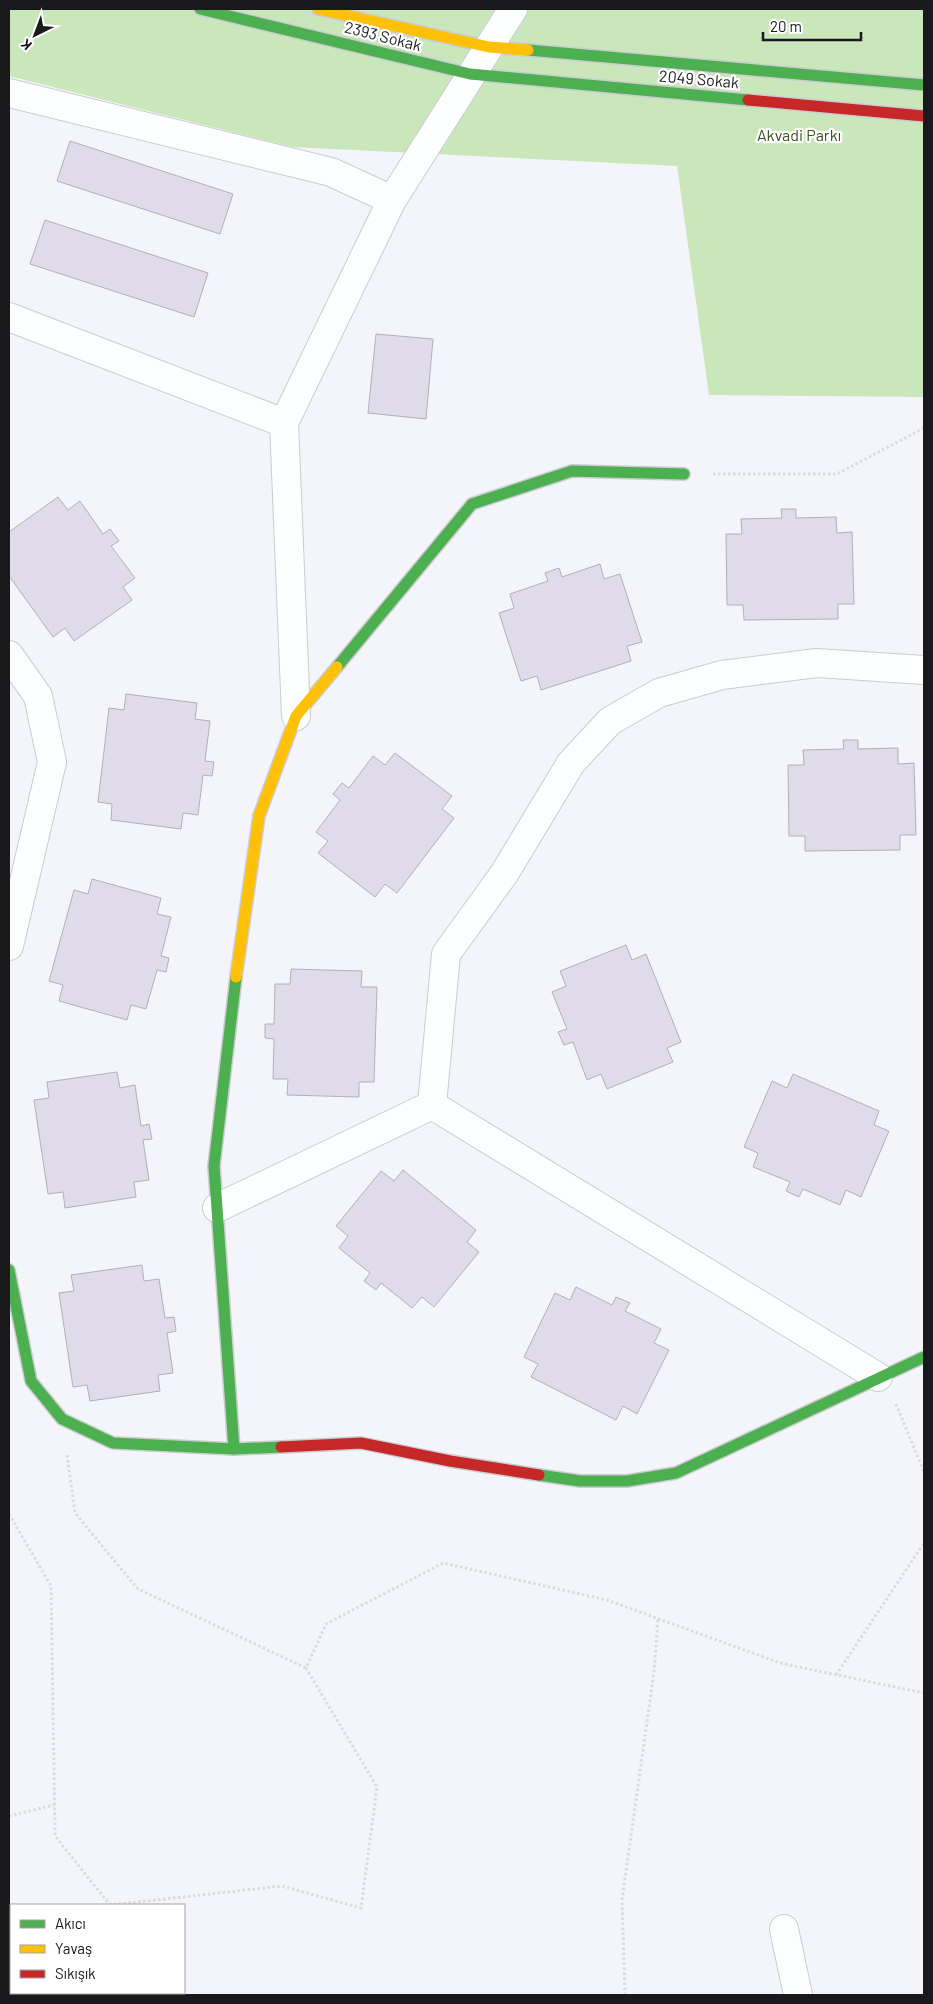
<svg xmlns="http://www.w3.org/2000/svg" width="933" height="2004" viewBox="0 0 933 2004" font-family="Barlow,sans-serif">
<rect width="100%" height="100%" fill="#f4f5fa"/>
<polygon fill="#cae6bb" points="9,9 924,9 924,397 709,395 677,166 292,147 9,76"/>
<g fill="#e0dbea" stroke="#b0b0b4">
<polygon points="70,141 233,194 220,234 57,181"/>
<polygon points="45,220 208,273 194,317 30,264"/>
<polygon points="376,334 433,339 426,419 368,413"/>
<polygon points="58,497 68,510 80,501 103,534 110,529 119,541 111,546 135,578 123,587 132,600 74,641 65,628 53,637 9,576 9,532"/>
<polygon points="781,509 796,509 796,518 836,517 837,533 852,532 854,604 838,604 838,619 744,620 743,605 727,605 726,534 742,534 741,519 782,518"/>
<polygon points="600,564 604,579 620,574 642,642 627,646 631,661 541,690 537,676 521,681 499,613 514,608 510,594 548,581 545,573 559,568 562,577"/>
<polygon points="126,694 197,703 195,719 210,721 205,761 214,762 212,776 203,775 198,815 183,813 181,829 111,820 112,804 98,802 109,708 124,710"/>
<polygon points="843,740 858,740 858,749 898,748 898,764 914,763 916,835 900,835 900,850 805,851 805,836 789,836 788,765 804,765 803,750 844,749"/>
<polygon points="395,753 452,796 442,809 454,818 397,893 385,884 375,897 318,853 328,841 316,832 340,800 333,794 342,783 349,788 373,756 385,765"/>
<polygon points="92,879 161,898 157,914 171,917 161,956 169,958 166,972 157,970 146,1009 131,1005 127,1020 59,1001 63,985 49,981 74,890 88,894"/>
<polygon points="626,945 632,960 646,954 681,1042 667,1048 673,1062 607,1089 601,1074 587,1080 573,1042 564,1045 558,1032 567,1029 552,992 566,986 560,971"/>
<polygon points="291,969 362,971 361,987 377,987 374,1082 359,1082 359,1097 287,1095 288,1079 273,1079 274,1039 265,1038 265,1024 274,1024 275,984 290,984"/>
<polygon points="117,1072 120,1088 135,1085 141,1126 149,1124 152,1139 143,1140 149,1180 134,1182 136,1197 65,1208 63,1192 48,1194 34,1100 49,1098 47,1082"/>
<polygon points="793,1074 879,1111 874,1125 889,1131 861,1197 846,1190 840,1205 803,1189 799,1197 786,1191 790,1182 753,1167 758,1153 744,1147 772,1081 787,1088"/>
<polygon points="403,1170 476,1230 467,1242 479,1252 434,1307 422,1297 412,1308 381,1283 376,1290 364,1281 370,1273 339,1248 348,1236 336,1226 381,1171 394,1181"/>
<polygon points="142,1265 144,1281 159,1279 165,1318 174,1317 176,1331 167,1333 173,1373 158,1375 160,1391 90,1401 87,1385 73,1387 59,1293 74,1291 71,1275"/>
<polygon points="576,1287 612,1305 616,1297 630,1303 625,1311 661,1329 654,1343 669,1350 637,1414 623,1406 616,1420 531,1377 538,1364 524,1357 555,1293 570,1300"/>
</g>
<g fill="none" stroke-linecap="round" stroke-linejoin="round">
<defs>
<g id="street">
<polyline points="9,93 331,172 392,200"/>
<polyline points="9,317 284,423"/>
<polyline points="9,655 38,696 52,762 9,946"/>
<polyline points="296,716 284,423 392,200 513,9"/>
<polyline points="432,1105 446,954 504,874 571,763 610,721 659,693 722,675 817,663 924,670"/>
<polyline points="432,1105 878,1377"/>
<polyline points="217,1208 432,1105"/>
<polyline points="784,1929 798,1995"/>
</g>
<g id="fast">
<polyline points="200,9 470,74 748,100"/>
<polyline points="528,50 924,85"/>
<polyline points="337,667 472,504 572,471 684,474"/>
<polyline points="9,1270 31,1381 62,1419 113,1443 234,1449 281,1447"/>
<polyline points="234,1449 214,1166 236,977"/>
<polyline points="539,1475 580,1481 627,1481 676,1473 924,1357"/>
</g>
<g id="slow">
<polyline points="318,9 489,47 528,50"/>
<polyline points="236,977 259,816 296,716 337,667"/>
</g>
<g id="jam">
<polyline points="748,100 924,116"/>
<polyline points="281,1447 361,1443 450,1461 539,1475"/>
</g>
</defs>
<use href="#street" stroke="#cbccd0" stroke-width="30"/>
<use href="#fast" stroke="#cbccd0" stroke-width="14"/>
<use href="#slow" stroke="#cbccd0" stroke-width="14"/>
<use href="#jam" stroke="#cbccd0" stroke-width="14"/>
<g stroke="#dadbdb" stroke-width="3" stroke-dasharray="2.5 2.5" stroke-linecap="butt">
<polyline points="713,474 837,474 924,428"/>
<polyline points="896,1404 924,1472"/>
<polyline points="67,1455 75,1513 138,1589 306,1668"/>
<polyline points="9,1514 51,1586 55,1836 110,1905 282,1886 361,1908 377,1787 306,1668 326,1624 443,1563 607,1600 780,1663 924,1693"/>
<polyline points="836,1675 924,1543"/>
<polyline points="9,1816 54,1805"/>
<polyline points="625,1995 622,1900 654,1672 658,1619"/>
</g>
<use href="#street" stroke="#fdfefe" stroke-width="28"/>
<use href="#fast" stroke="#4caf50" stroke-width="11"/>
<use href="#slow" stroke="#ffc107" stroke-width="11"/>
<use href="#jam" stroke="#c62828" stroke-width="11"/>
</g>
<g text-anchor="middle" stroke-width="4.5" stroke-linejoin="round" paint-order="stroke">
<g font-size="16" fill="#19191c" stroke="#fff">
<text transform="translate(383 36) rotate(14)" y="6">2393 Sokak</text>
<text transform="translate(699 79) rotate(5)" y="6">2049 Sokak</text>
</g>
<g font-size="16" fill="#35551c" stroke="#fff">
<text x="799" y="141">Akvadi Parkı</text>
</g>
</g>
<rect width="933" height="2004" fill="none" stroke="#19191c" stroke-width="20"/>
<rect x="10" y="1904" width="175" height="90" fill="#ffffff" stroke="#a3a3a4"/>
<rect x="20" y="1920" width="25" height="8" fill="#4caf50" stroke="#a3a3a4"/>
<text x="55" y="1929" font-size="15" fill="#19191c">Akıcı</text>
<rect x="20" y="1945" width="25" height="8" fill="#ffc107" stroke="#a3a3a4"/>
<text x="55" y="1954" font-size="15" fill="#19191c">Yavaş</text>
<rect x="20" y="1970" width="25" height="8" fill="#c62828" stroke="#a3a3a4"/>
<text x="55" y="1979" font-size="15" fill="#19191c">Sıkışık</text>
<g transform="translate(35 35) rotate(222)" stroke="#ffffff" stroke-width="4" paint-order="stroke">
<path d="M0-4L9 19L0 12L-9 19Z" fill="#19191c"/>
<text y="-8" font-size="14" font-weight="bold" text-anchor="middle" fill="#19191c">K</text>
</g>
<path d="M763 32v8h98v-8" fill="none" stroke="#19191c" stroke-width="2.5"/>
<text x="770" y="32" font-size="15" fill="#19191c" stroke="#ffffff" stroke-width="4" paint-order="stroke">20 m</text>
</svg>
